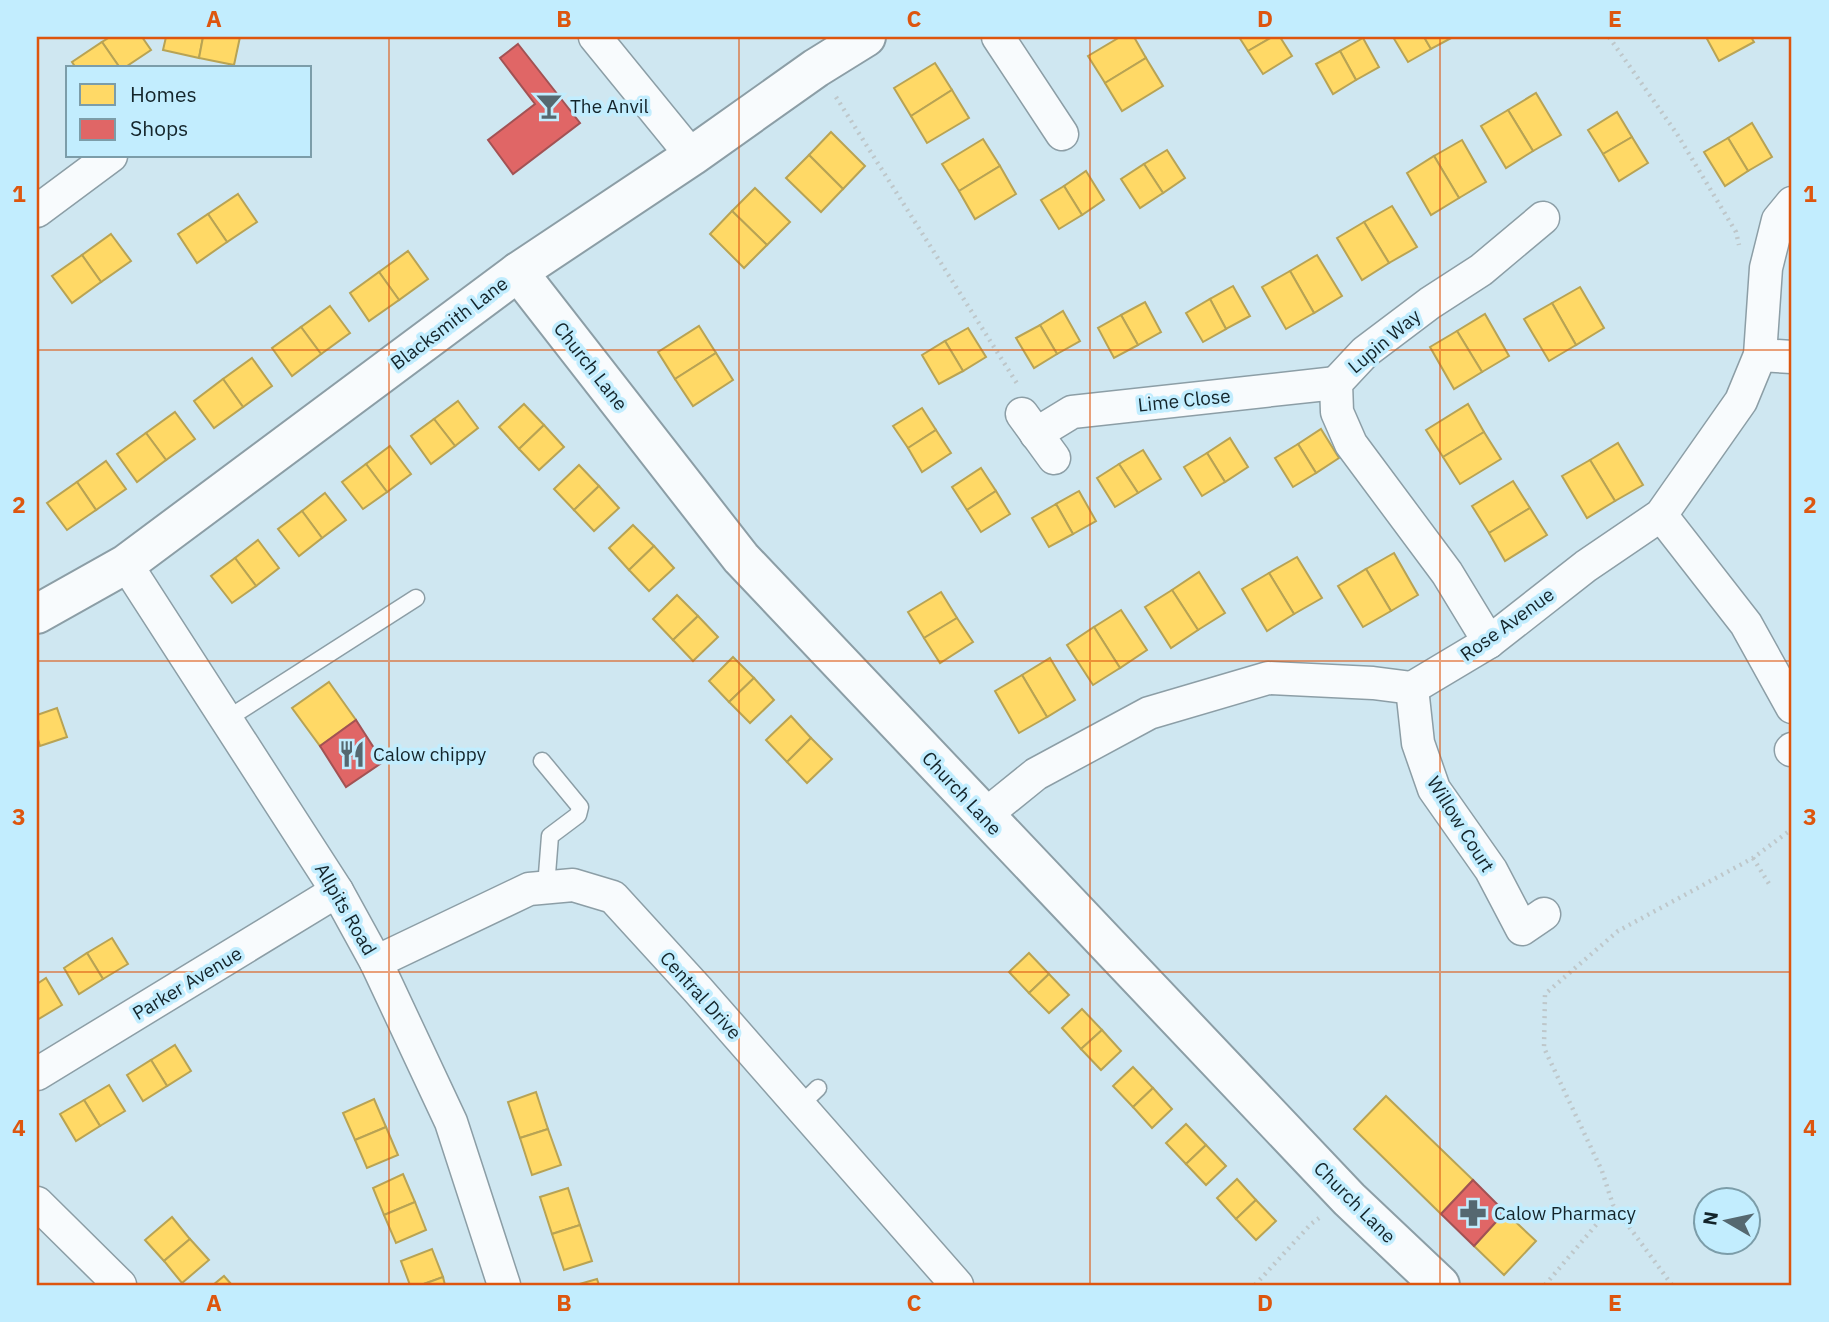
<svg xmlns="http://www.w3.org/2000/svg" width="1829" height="1322" viewBox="0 0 1829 1322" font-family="'IBM Plex Sans',sans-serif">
<rect width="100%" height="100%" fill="#cfe7f1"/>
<g fill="#ffd966" stroke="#b8a354" stroke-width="2">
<polygon points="110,37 142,37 151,50 124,68 120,68 102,42"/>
<polygon points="166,37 203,37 199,58 163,50"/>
<polygon points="203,37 240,37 234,65 199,58"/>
<polygon points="1120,37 1134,37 1146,58 1105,83 1088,56"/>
<polygon points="1239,37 1272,37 1248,51"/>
<polygon points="1272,37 1280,37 1292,56 1263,74 1248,51"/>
<polygon points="1393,37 1424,37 1431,49 1408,62"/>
<polygon points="1424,37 1453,37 1431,49"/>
<polygon points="1706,37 1751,37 1754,42 1719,61"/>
<polygon points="1363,38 1379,67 1356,80 1340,51"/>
<polygon points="102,42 120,68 76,68 72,62"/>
<polygon points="1340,51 1356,80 1333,94 1316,64"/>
<polygon points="1146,58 1163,86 1122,111 1105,83"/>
<polygon points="935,63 952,90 911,116 894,88"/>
<polygon points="952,90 969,118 927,143 911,116"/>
<polygon points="1536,93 1561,135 1533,151 1508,110"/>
<polygon points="1508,110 1533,151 1506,168 1481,126"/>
<polygon points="1617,112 1632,137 1603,154 1588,130"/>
<polygon points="1752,123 1772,157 1748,171 1728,138"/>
<polygon points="831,132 865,166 843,189 809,155"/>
<polygon points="1632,137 1648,163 1619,181 1603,154"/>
<polygon points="1728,138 1748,171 1725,186 1704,152"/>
<polygon points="983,139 1000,166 959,191 942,164"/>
<polygon points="1462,140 1486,182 1459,198 1434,156"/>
<polygon points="1167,150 1185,178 1163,193 1144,164"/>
<polygon points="809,155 843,189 821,212 786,178"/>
<polygon points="1434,156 1459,198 1431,215 1407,173"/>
<polygon points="1144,164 1163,193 1140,208 1121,179"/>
<polygon points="1000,166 1016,194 975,219 959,191"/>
<polygon points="1086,171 1104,200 1082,215 1064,186"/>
<polygon points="1064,186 1082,215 1059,229 1041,200"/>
<polygon points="755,188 790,222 767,245 732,211"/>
<polygon points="238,194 257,222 227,242 208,214"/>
<polygon points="1392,206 1417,247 1389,263 1364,222"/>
<polygon points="732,211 767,245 744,268 710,234"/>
<polygon points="208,214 227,242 197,263 178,234"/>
<polygon points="1364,222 1389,263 1362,280 1337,238"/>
<polygon points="111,234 131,261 101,282 82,255"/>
<polygon points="408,251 428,279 399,300 379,272"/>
<polygon points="82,255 101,282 72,303 52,276"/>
<polygon points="1317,255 1342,296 1314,313 1290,271"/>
<polygon points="1290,271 1314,313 1286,329 1262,287"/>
<polygon points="379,272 399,300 369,321 350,293"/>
<polygon points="1233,286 1250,316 1226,329 1210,299"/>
<polygon points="1580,287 1604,328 1576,345 1552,303"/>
<polygon points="1210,299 1226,329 1203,342 1186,313"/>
<polygon points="1145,302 1161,332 1138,345 1121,315"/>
<polygon points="1552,303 1576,345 1549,361 1524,319"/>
<polygon points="330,306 350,333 321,354 301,327"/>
<polygon points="1063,311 1080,341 1057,354 1040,325"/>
<polygon points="1485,314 1509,356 1482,372 1457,331"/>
<polygon points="1121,315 1138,345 1114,358 1098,328"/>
<polygon points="1040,325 1057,354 1034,368 1016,338"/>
<polygon points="699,326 716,353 675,379 658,352"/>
<polygon points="301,327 321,354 292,376 272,348"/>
<polygon points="968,328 986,357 963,371 945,341"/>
<polygon points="1457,331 1482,372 1454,389 1430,347"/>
<polygon points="945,341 963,371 939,384 922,355"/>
<polygon points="716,353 733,380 693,406 675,379"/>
<polygon points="252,358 272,386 243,407 223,379"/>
<polygon points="223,379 243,407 214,428 194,401"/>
<polygon points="458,401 478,428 455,446 434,419"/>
<polygon points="524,404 544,425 519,449 499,427"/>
<polygon points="1468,404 1484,432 1443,457 1426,430"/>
<polygon points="922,408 936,430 908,448 893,426"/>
<polygon points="175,412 195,439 166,460 146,433"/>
<polygon points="434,419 455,446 431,464 411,436"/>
<polygon points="544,425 564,447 539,470 519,449"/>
<polygon points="1321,429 1339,458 1316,473 1298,444"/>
<polygon points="936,430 951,453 922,472 908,448"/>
<polygon points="1484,432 1501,459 1460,484 1443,457"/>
<polygon points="146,433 166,460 137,482 117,454"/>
<polygon points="1230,438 1248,467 1225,482 1207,453"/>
<polygon points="1618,443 1643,485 1615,501 1590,460"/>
<polygon points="1298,444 1316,473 1293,487 1275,458"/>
<polygon points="390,446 411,474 387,492 366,464"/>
<polygon points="1143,450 1161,479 1138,493 1119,464"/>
<polygon points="1207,453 1225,482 1202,496 1184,467"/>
<polygon points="1590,460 1615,501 1587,518 1562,476"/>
<polygon points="106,461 126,489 96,510 77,482"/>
<polygon points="366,464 387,492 363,509 342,482"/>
<polygon points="1119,464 1138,493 1115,507 1097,478"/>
<polygon points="579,465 599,486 574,510 554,489"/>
<polygon points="981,468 996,491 967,510 952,487"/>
<polygon points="1513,481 1530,508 1489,533 1472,506"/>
<polygon points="77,482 96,510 67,530 47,503"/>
<polygon points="599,486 619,508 594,531 574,510"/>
<polygon points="996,491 1010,514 981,532 967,510"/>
<polygon points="1079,491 1096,521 1073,534 1056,504"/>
<polygon points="325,493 346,520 322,538 302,511"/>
<polygon points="1056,504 1073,534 1049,547 1032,518"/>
<polygon points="1530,508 1547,535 1505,561 1489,533"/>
<polygon points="302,511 322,538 299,556 278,529"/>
<polygon points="633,525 654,546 629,570 609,548"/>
<polygon points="258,540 279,568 256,586 235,558"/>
<polygon points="654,546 674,568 649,591 629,570"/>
<polygon points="1394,553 1418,595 1391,611 1366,569"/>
<polygon points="1297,557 1322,598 1294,614 1269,573"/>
<polygon points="235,558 256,586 232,603 211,576"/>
<polygon points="1366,569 1391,611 1363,627 1338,586"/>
<polygon points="1199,572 1225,613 1198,630 1172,590"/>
<polygon points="1269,573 1294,614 1267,631 1242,589"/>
<polygon points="1172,590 1198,630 1171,648 1145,607"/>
<polygon points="941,592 957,618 924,638 908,612"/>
<polygon points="677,595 698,616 673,640 653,619"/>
<polygon points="1121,610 1147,650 1120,668 1094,627"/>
<polygon points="698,616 718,637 693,661 673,640"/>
<polygon points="957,618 973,642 940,663 924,638"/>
<polygon points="1094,627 1120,668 1093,685 1067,645"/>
<polygon points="733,657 754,678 729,702 709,681"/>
<polygon points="1050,658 1075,700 1047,717 1022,675"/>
<polygon points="1022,675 1047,717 1019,733 995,691"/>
<polygon points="754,678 774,700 750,723 729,702"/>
<polygon points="329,682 356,720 320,746 292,708"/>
<polygon points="57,708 67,737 40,746 37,736 37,715"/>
<polygon points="791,716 811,738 787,762 766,740"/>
<polygon points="811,738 832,759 807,783 787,762"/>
<polygon points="112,938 128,964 103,979 87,953"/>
<polygon points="87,953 103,979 79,994 64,968"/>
<polygon points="1029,953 1049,974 1029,993 1009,972"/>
<polygon points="1049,974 1069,995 1049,1013 1029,993"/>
<polygon points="46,978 62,1005 37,1020 37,984"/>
<polygon points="1082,1009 1102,1030 1081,1049 1062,1028"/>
<polygon points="1102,1030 1121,1051 1101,1070 1081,1049"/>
<polygon points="175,1045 191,1071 167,1086 151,1060"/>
<polygon points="151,1060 167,1086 143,1101 127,1075"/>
<polygon points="1133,1067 1153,1088 1133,1107 1113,1086"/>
<polygon points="109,1085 125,1111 100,1126 84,1100"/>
<polygon points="1153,1088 1172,1109 1152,1128 1133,1107"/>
<polygon points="536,1092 548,1129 520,1138 508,1102"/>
<polygon points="1386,1096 1473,1180 1441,1214 1354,1129"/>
<polygon points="374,1099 386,1127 355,1140 343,1113"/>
<polygon points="84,1100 100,1126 76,1141 60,1114"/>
<polygon points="1186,1124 1206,1145 1186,1164 1166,1143"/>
<polygon points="386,1127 398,1155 367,1168 355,1140"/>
<polygon points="548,1129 561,1165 532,1175 520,1138"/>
<polygon points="1206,1145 1226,1166 1206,1185 1186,1164"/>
<polygon points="403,1174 415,1202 384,1215 373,1188"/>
<polygon points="1237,1179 1256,1200 1236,1219 1217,1198"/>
<polygon points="568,1188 580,1225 552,1234 540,1197"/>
<polygon points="1256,1200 1276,1221 1256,1240 1236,1219"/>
<polygon points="415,1202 426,1230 396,1243 384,1215"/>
<polygon points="1505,1212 1536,1241 1504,1275 1474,1246"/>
<polygon points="172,1217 190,1239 164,1261 145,1240"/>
<polygon points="580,1225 592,1261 564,1270 552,1234"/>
<polygon points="190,1239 209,1260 182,1283 164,1261"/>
<polygon points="432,1249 443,1277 421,1285 410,1285 401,1261"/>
<polygon points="224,1276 232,1285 213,1285"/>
<polygon points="443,1277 445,1285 421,1285"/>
<polygon points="597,1279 599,1285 576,1285"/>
</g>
<g fill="#e06666" stroke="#a25254" stroke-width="2">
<polygon points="518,44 580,123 513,174 488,140 535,104 500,58"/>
<polygon points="356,720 383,762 346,787 320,746"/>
<polygon points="1473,1180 1505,1212 1474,1246 1441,1214"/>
</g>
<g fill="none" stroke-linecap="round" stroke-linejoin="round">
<defs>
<g id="service">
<polyline points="227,719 416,598"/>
<polyline points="542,761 580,807 578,815 550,836 546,887"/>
<polyline points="799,1106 818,1088"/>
</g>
<g id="minor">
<polyline points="595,37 692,156"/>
<polyline points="998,37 1062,134"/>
<polyline points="37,211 111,156"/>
<polyline points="1760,355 1792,357"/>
<polyline points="1022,414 1054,458"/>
<polyline points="1036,434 1072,412 1336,383"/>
<polyline points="1661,515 1746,624 1792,707"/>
<polyline points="126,564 337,891 376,962 451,1122 504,1285"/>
<polyline points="1489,642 1447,573 1351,444 1337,412 1336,383 1365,352 1430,303 1481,270 1543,218"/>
<polyline points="1412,688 1418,743 1434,789 1491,870 1522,929 1544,914"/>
<polyline points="1791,750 1792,749"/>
<polyline points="984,816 1036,774 1149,713 1268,678 1373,683 1412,688 1489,642 1586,566 1661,515 1741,401 1760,355 1766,268 1778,220 1792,203"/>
<polyline points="376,962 529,889 573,885 613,897 698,990 957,1285"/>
<polyline points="37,1074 337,891"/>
<polyline points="37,1203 120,1285"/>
</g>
<g id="tertiary">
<polyline points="518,272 741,558 1349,1199 1440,1285"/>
<polyline points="37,614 126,564 518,272 692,156 816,68 866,37"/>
</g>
</defs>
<use href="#service" stroke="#8c9ea6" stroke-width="19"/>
<use href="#minor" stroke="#8c9ea6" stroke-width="35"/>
<use href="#tertiary" stroke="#8c9ea6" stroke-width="42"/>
<g stroke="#bec7ca" stroke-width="4.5" stroke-dasharray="2 5" stroke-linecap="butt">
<polyline points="1609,37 1677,134 1736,232 1739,245"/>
<polyline points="836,97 1018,385"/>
<polyline points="1753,858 1771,887"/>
<polyline points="1255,1285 1311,1224 1319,1218"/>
<polyline points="1545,1285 1613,1205"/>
<polyline points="1672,1285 1613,1205 1602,1171 1544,1048 1545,994 1618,931 1753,858 1792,829"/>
</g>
<use href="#service" stroke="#f8fbfd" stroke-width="16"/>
<use href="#minor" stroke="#f8fbfd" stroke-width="32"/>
<use href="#tertiary" stroke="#f8fbfd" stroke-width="38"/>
</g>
<path fill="none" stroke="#dd560e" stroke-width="2" stroke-opacity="0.55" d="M389,37v1248M739,37v1248M1090,37v1248M1440,37v1248M37,350h1755M37,661h1755M37,972h1755"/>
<defs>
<symbol id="bar-bare" viewBox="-9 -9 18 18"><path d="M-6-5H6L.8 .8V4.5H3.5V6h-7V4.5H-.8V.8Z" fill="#556870" stroke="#c2edfe" stroke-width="2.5" paint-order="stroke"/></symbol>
<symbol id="restaurant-bare" viewBox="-9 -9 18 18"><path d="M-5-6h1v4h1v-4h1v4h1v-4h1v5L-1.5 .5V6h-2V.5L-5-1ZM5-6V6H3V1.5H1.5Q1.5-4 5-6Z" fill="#556870" stroke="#c2edfe" stroke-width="2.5" paint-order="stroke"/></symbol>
<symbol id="pharmacy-bare" viewBox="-9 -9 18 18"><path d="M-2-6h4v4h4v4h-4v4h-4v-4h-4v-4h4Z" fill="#556870" stroke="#c2edfe" stroke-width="2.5" paint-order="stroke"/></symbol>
</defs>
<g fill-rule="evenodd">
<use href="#bar-bare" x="530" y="87" width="38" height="38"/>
<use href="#restaurant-bare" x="333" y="735" width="38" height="38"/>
<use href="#pharmacy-bare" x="1454" y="1194" width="38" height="38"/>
</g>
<g text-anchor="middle" stroke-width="7" stroke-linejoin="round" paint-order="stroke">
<g font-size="19" fill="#13242a" stroke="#c2edfe" text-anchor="start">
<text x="570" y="113">The Anvil</text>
<text x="373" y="761">Calow chippy</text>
<text x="1494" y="1220">Calow Pharmacy</text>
</g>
<g font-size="19" fill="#13242a" stroke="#c2edfe">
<text transform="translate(449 323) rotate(-37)" y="7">Blacksmith Lane</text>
<text transform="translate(1384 341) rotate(-40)" y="7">Lupin Way</text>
<text transform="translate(591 366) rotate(52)" y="7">Church Lane</text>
<text transform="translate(1184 400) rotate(-6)" y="7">Lime Close</text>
<text transform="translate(1507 624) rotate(-36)" y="7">Rose Avenue</text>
<text transform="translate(962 793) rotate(47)" y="7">Church Lane</text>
<text transform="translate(1461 824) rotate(58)" y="7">Willow Court</text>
<text transform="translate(346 909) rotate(60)" y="7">Allpits Road</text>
<text transform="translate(187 983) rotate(-31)" y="7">Parker Avenue</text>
<text transform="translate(701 995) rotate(48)" y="7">Central Drive</text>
<text transform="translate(1355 1202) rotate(45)" y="7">Church Lane</text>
</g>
</g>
<rect width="1829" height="1322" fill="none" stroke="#c2edfe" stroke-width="77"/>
<rect x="66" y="66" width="245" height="91" fill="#c2edfe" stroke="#7c9da9" stroke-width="2"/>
<rect x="80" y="84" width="35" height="21" fill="#ffd966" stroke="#7c9da9" stroke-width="2"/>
<text x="130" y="102" font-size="21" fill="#13242a">Homes</text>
<rect x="80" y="119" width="35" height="21" fill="#e06666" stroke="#7c9da9" stroke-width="2"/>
<text x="130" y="136" font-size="21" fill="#13242a">Shops</text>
<g transform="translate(1727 1221) rotate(279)"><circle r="33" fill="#c2edfe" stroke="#7c9da9" stroke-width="2"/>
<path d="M0-5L12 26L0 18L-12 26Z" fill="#556870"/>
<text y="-10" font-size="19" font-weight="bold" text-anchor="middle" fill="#13242a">N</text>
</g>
<rect x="38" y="38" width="1752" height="1246" fill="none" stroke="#dd560e" stroke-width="2.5"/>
<g font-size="23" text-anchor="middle" font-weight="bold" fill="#dd560e">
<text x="214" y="27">A</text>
<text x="564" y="27">B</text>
<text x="914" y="27">C</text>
<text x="1265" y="27">D</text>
<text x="1615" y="27">E</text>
<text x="19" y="202">1</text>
<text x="1810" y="202">1</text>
<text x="19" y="513">2</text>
<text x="1810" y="513">2</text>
<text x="19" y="825">3</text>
<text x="1810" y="825">3</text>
<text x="19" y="1136">4</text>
<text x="1810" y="1136">4</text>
<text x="214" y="1311">A</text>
<text x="564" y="1311">B</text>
<text x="914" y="1311">C</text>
<text x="1265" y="1311">D</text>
<text x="1615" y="1311">E</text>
</g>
</svg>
